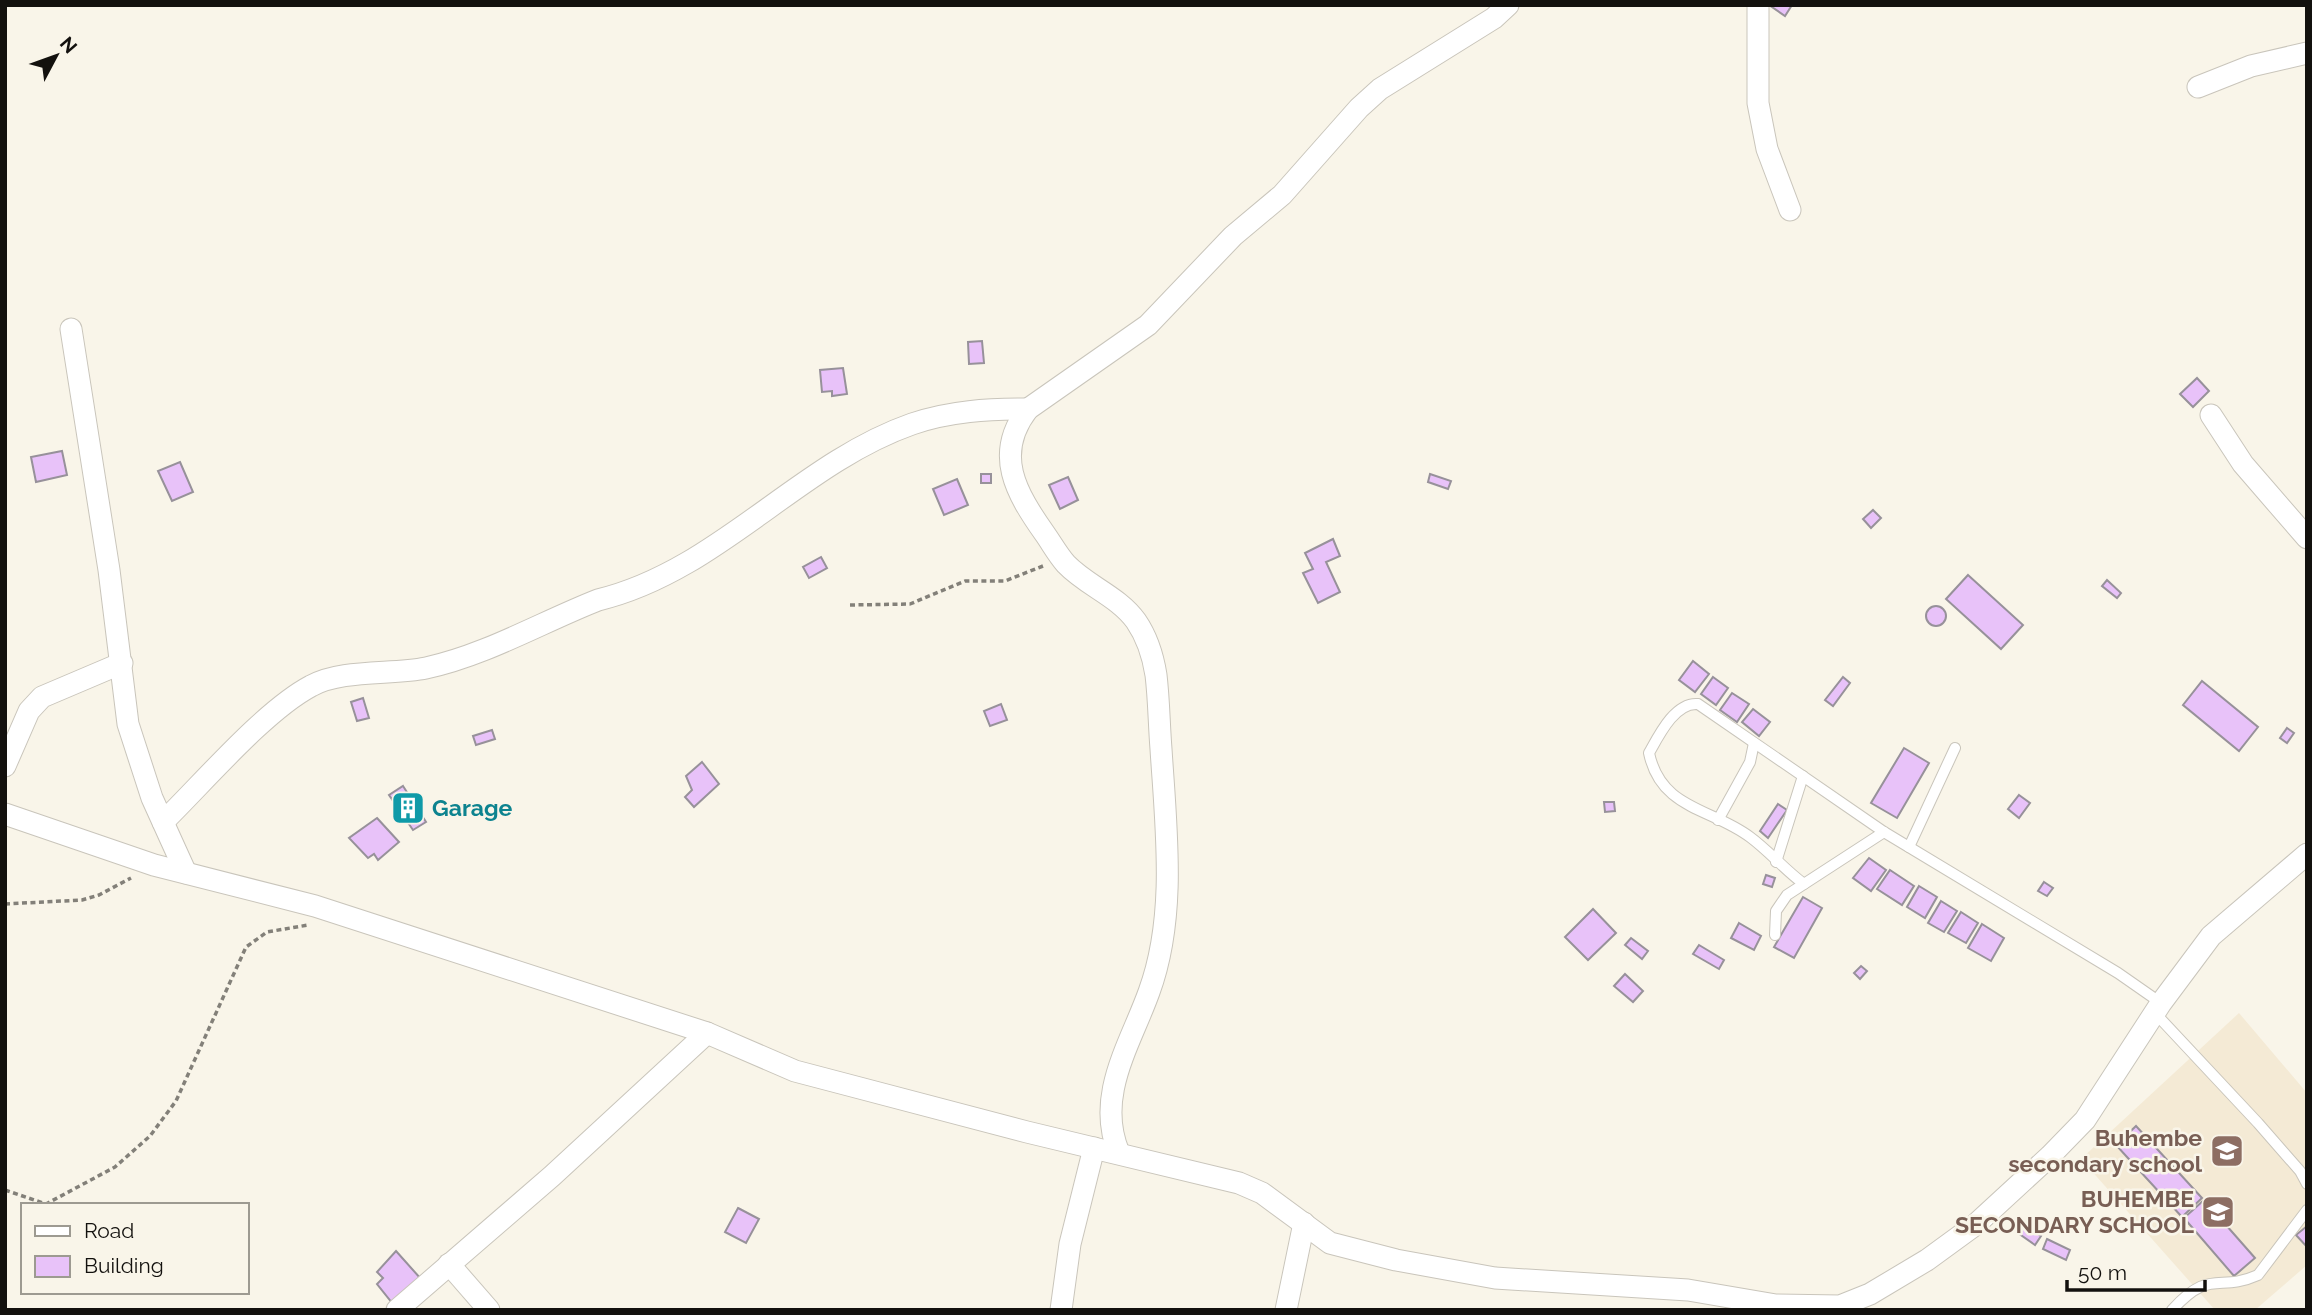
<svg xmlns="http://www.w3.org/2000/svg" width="2312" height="1315" viewBox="0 0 2312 1315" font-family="Raleway,sans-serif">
<rect width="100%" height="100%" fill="#f9f5e9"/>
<polygon fill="#f4ead5" points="2239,1013 2307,1093 2307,1265 2255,1310 2215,1310 2081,1159"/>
<g fill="#e8c2f9" stroke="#97919a" stroke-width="2">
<polygon points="1769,5 1792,5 1785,16"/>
<polygon points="982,341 984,363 969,364 968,342"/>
<polygon points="843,368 847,394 832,396 832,391 822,392 820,370"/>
<polygon points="2197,378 2209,391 2193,407 2180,394"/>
<polygon points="62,451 67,475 36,482 31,457"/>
<polygon points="180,462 193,492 172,501 158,471"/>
<rect x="981" y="474" width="10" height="9"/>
<polygon points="1430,474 1451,481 1448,489 1428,482"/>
<polygon points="1068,477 1078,500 1060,509 1049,485"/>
<polygon points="957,479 968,505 944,515 933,489"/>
<polygon points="1873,510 1881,518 1871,528 1863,519"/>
<polygon points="1333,539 1340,556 1326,562 1340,592 1318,603 1303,573 1313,569 1305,553"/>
<polygon points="821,557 827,568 809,578 803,567"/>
<polygon points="1968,575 2023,625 2001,649 1946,599"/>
<polygon points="2107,580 2121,593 2117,598 2102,586"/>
<circle cx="1936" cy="616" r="10"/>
<polygon points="1693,661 1709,674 1695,692 1679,680"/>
<polygon points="1713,677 1728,688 1716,705 1701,694"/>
<polygon points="1843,677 1850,683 1833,706 1825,700"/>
<polygon points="2202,681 2258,727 2239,751 2183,705"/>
<polygon points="1732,693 1749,704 1737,722 1720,710"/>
<polygon points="363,698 369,718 357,721 351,702"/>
<polygon points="1001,704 1007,720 990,726 984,711"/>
<polygon points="1753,709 1770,722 1759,736 1742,722"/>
<polygon points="2287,728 2294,733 2287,743 2280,738"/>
<polygon points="492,730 495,739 476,745 473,736"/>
<polygon points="1904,748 1929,763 1897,818 1871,803"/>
<polygon points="702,762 719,784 694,807 685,797 692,790 686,776"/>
<polygon points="403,786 426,822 413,830 389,795"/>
<polygon points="2019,795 2030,803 2019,818 2008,809"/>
<polygon points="1604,802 1614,802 1615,811 1605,812"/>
<polygon points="1778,804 1787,810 1768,838 1760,831"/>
<polygon points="377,818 399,842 378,860 374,854 368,858 349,838"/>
<polygon points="1869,858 1886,870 1871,891 1853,878"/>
<polygon points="1890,870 1914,886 1902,905 1877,889"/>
<polygon points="1766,875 1775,878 1772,887 1763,884"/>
<polygon points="2044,882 2053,888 2047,896 2038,891"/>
<polygon points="1919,886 1937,897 1925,918 1907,907"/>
<polygon points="1803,897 1822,908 1794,958 1774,947"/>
<polygon points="1941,901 1957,911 1944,932 1928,923"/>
<polygon points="1593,909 1616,933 1588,960 1565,937"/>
<polygon points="1961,912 1978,923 1966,943 1948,933"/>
<polygon points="1739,923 1761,936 1754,950 1731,938"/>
<polygon points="1982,924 2004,938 1991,961 1968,948"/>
<polygon points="1631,938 1648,951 1642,959 1625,945"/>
<polygon points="1699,945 1724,960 1719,969 1693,954"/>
<polygon points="1861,966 1867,971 1860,979 1854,973"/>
<polygon points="1625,974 1643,991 1633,1002 1614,986"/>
<polygon points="2136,1126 2202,1198 2182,1217 2116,1145"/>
<polygon points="2204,1200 2255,1258 2234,1276 2184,1218"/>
<polygon points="738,1208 759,1219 746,1243 725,1232"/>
<polygon points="2024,1225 2041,1236 2035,1245 2018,1233"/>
<polygon points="2307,1226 2307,1247 2296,1235"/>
<polygon points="2047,1239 2070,1250 2066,1260 2043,1249"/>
<polygon points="396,1251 421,1279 393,1304 377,1284 383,1278 377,1272"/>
</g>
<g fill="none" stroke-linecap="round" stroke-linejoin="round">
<defs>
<g id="service">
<polyline points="1718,820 1750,762 1754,743"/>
<polyline points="1909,847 1955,748"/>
<polyline points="1776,862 1803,776"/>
<path d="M1804,884c-19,-14 -35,-33 -54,-47 -38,-29 -89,-27 -101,-84 10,-18 26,-51 49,-49l186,128 234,141 43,30"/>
<polyline points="1775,935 1776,911 1787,895 1884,832"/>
<polyline points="2155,1013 2258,1123 2300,1171 2307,1184"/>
<path d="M2172,1310c39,-43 46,-17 86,-35l49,-65"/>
</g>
<g id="minor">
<polyline points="1758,5 1758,103 1767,149 1790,210"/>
<polyline points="2198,87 2251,66 2307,53"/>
<polyline points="71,329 109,570 128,724 152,798 186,873"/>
<polyline points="2211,415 2243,464 2307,538"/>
<polyline points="5,766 29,711 42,697 122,663"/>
<polyline points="5,814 154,865 315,906 707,1033 795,1071 1027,1132 1239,1183 1262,1193 1330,1243 1396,1260 1495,1278 1688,1290 1776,1305 1840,1306 1870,1294 1927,1260 1975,1225 2050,1156 2085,1120 2161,1003 2211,936 2307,854"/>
<path d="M163,822c40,-39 101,-111 148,-136 30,-17 81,-11 115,-18 60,-13 116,-46 172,-68 120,-29 200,-136 314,-176 38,-13 76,-15 116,-15"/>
<path d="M1119,1153c-24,-57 11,-108 30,-161 28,-76 17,-164 12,-243 -2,-25 -2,-49 -5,-74 -3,-19 -9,-38 -20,-54 -18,-25 -49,-35 -70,-57 -8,-9 -14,-20 -21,-30 -29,-41 -52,-80 -17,-125l120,-84 85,-89 49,-41 77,-87 21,-19 114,-71 14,-13"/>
<polyline points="449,1264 489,1310"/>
<polyline points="397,1310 552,1176 707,1033"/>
<polyline points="1061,1310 1070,1244 1094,1148"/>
<polyline points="1286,1310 1304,1223"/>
</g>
</defs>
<use href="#service" stroke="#c9c5bb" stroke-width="12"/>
<use href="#minor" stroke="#c9c5bb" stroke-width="23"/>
<g stroke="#838079" stroke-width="3.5" stroke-dasharray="5 3.5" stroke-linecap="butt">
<polyline points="850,605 910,604 965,581 1005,581 1043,566"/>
<polyline points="5,904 82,900 99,895 131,878"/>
<polyline points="5,1190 46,1204 115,1167 150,1136 176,1101 246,947 267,932 308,925"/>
</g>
<use href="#service" stroke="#fff" stroke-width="10"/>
<use href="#minor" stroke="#fff" stroke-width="21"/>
</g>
<defs>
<symbol id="building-square" viewBox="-11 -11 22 22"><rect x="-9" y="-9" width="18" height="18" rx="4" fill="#0f9aa8" stroke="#f9f5e9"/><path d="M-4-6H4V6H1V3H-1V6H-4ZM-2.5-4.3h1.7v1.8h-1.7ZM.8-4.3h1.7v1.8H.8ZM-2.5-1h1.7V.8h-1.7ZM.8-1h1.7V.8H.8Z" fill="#fff"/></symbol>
<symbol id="school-square" viewBox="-11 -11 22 22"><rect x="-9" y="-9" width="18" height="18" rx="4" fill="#8d6e63" stroke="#f9f5e9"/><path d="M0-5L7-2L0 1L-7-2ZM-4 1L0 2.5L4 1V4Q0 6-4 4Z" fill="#fff"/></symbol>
</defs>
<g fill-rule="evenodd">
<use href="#building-square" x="389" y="789" width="38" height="38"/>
<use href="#school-square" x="2208" y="1132" width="38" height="38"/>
<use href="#school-square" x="2199" y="1193" width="38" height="38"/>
</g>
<g text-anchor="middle" stroke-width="5" stroke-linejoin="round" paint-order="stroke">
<g font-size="23" font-weight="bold" fill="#0d838f" stroke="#f9f5e9" text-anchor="start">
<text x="432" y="816">Garage</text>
</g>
<g font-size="23" font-weight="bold" fill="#785e54" stroke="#f9f5e9" text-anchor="end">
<text x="2202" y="1146">Buhembe<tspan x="2202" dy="26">secondary school</tspan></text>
<text x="2194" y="1207">BUHEMBE<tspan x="2194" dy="26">SECONDARY SCHOOL</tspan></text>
</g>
</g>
<rect width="2312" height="1315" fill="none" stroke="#13110e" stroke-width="14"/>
<rect x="21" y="1203" width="228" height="91" fill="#f9f5e9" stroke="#9d9a91" stroke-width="2"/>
<rect x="35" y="1226" width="35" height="10" fill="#ffffff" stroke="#9d9a91" stroke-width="2"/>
<text x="84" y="1238" font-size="21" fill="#13110e">Road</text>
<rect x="35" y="1256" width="35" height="21" fill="#e8c2f9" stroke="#9d9a91" stroke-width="2"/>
<text x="84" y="1273" font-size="21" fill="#13110e">Building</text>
<g transform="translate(56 56) rotate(49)" stroke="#f9f5e9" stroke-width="5" paint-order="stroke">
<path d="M0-5L12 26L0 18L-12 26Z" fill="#13110e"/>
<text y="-10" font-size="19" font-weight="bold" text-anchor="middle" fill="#13110e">N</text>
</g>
<path d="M2067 1280v10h138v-10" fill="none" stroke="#13110e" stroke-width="3.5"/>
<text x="2078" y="1280" font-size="21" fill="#13110e" stroke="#f9f5e9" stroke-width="5" paint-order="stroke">50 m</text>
</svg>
